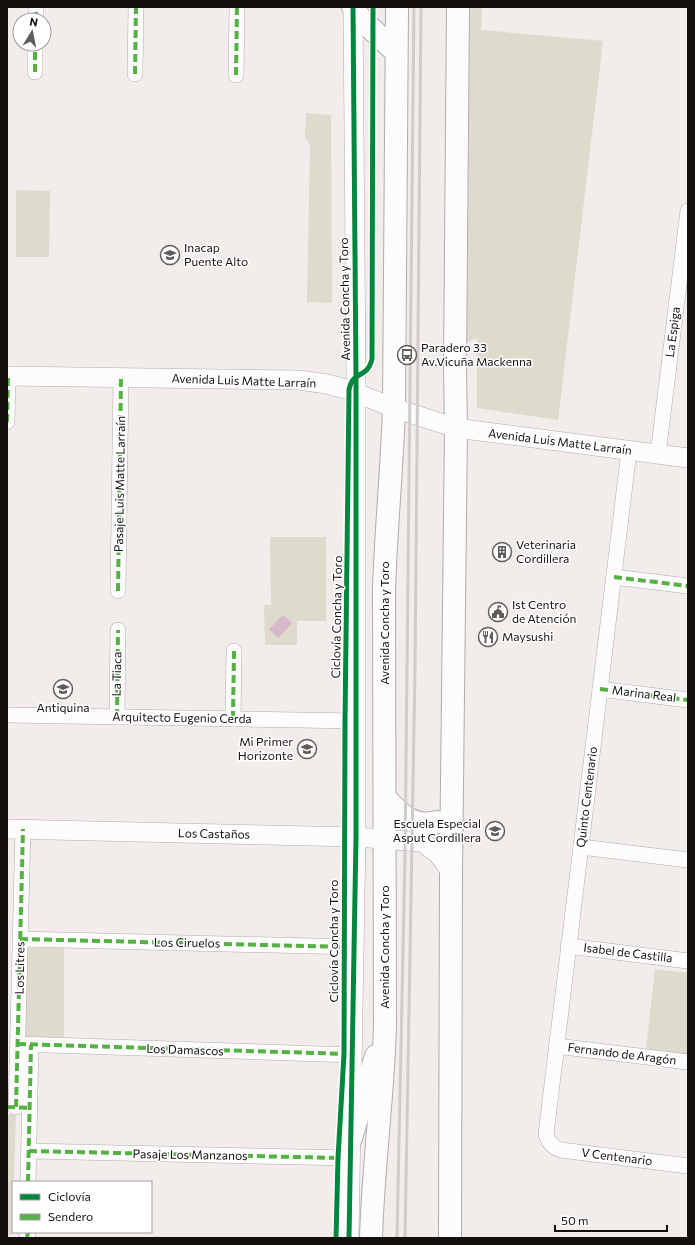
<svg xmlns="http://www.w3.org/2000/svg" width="695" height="1245" viewBox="0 0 695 1245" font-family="Commissioner,sans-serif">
<rect width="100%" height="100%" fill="#f2eceb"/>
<g fill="#dedacc">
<polygon points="470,7 482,7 481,30 603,41 558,420 477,408 477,338 467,342"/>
<polygon points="306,113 331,115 332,303 307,302 310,147 308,142 305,137"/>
<polygon points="16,190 50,191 49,257 16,257"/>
<polygon points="270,537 326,537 326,621 297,621 297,645 265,645 264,605 271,605"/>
<polygon points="26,948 64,948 64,1041 29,1039 24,1035"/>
<polygon points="655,969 688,973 688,1056 646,1050"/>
<polygon points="7,1114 16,1114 12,1235 7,1235"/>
</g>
<polygon fill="#d5b8ca" points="283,615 292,623 278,638 269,629"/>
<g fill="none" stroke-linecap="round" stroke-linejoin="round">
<defs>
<g id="minor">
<polyline points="36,20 36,7"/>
<polyline points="35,72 35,44"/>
<polyline points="135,74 136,7"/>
<polyline points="236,75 237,7"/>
<polyline points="7,422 8,376"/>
<path d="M629,451l-83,683c2,8 6,13 15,16l127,16"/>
<polyline points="658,454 688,211"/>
<polyline points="614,577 688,586"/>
<polyline points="118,591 121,377"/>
<polyline points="600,689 688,700"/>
<polyline points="7,715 356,721"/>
<polyline points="117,717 118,630"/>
<polyline points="233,719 234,651"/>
<polyline points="581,847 688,860"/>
<polyline points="20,939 354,947"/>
<polyline points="568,946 688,961"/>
<polyline points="18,1044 353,1055"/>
<polyline points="556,1046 688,1062"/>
<polyline points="16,1107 23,829"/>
<polyline points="29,1151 351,1158"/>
<polyline points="28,1182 31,1045"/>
<polyline points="27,1238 28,1232"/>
</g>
<g id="tertiary">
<polyline points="7,376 299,380 327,384 349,390 394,408 456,428 688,458"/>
<polyline points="7,829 356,837 422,842 438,854 445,863 451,873"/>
<polyline points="349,1238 356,837 356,376 353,7"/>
</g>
<g id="primary">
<polyline points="353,7 360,18 396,52"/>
<path d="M385,798c16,17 28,30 53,24"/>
<polyline points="351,1138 376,1056"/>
<path d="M371,1238c2,-71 12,-141 14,-212l-1,-437c2,-60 8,-121 10,-181l3,-401"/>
<polyline points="450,1238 451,873 456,428 455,368 458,7"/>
</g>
</defs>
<use href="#minor" stroke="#b0acab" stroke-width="16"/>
<use href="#tertiary" stroke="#b0acab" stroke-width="20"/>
<use href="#primary" stroke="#b0acab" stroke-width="24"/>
<use href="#minor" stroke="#fdfcfc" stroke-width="15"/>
<use href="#tertiary" stroke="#fdfcfc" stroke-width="19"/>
<use href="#primary" stroke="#fdfcfc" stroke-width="22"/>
<g stroke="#cecdcc" stroke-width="3">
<polyline points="397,1238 405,856 414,7"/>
<polyline points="405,1238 415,670 421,7"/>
</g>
<g stroke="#55b144" stroke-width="4" stroke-dasharray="8 4" stroke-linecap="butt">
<polyline points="36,20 36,7"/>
<polyline points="35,72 35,44"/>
<polyline points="135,74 136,7"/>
<polyline points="236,75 237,7"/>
<polyline points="7,422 8,376"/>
<polyline points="614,577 688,586"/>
<polyline points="118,591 121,377"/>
<polyline points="600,689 688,700"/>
<polyline points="117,717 118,630"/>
<polyline points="233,719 234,651"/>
<polyline points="20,939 346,947"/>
<polyline points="18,1044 348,1054"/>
<polyline points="7,1107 30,1108"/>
<polyline points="16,1107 23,829"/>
<polyline points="29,1151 341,1158"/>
<polyline points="28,1182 31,1045"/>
<polyline points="27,1238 28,1232"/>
</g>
<defs>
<g id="cycleway">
<path d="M336,1238l2,-80 6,-104 1,-333 4,-331c4,-21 18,-10 23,-31l1,-352"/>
<polyline points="349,1238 356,837 356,376 353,7"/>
</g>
</defs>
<use href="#cycleway" stroke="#fff" stroke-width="8"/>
<use href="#cycleway" stroke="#00873e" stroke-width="5"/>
</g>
<defs>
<symbol id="university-ring" viewBox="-11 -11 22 22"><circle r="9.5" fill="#fff" stroke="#615d5b" stroke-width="1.5"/><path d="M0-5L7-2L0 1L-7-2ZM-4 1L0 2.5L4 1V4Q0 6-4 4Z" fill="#615d5b"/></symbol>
<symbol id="bus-ring" viewBox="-11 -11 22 22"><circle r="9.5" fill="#fff" stroke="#615d5b" stroke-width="1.5"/><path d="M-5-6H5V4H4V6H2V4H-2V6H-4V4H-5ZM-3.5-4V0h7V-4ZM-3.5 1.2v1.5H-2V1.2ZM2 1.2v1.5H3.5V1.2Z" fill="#615d5b"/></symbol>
<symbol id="building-ring" viewBox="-11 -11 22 22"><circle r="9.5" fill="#fff" stroke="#615d5b" stroke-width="1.5"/><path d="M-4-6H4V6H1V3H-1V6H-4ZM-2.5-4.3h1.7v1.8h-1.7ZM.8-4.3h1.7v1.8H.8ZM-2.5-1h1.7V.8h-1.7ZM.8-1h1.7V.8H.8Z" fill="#615d5b"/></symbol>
<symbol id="civic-ring" viewBox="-11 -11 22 22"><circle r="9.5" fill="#fff" stroke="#615d5b" stroke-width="1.5"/><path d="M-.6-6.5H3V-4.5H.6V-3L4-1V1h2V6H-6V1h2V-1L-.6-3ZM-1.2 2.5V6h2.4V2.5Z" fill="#615d5b"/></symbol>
<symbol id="restaurant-ring" viewBox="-11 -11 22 22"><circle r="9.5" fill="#fff" stroke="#615d5b" stroke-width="1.5"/><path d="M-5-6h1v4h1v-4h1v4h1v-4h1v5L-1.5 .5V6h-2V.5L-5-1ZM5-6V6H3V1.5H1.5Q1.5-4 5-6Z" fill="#615d5b"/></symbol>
<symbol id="school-ring" viewBox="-11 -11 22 22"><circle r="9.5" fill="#fff" stroke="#615d5b" stroke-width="1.5"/><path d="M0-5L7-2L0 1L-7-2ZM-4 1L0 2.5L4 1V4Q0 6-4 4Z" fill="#615d5b"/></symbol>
</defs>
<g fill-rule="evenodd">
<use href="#university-ring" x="159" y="244" width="22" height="22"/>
<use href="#bus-ring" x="396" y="344" width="22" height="22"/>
<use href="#building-ring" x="491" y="541" width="22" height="22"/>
<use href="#civic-ring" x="487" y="601" width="22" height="22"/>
<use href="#restaurant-ring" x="477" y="626" width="22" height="22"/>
<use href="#school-ring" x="52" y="678" width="22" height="22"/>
<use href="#school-ring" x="296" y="738" width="22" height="22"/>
<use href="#school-ring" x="484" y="820" width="22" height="22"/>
</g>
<g text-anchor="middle" stroke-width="3" stroke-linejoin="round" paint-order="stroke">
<g font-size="12" fill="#13100e" stroke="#fff" text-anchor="start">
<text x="184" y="252">Inacap<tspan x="184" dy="14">Puente Alto</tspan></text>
<text x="421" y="352">Paradero 33<tspan x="421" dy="14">Av.Vicuña Mackenna</tspan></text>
<text x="516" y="549">Veterinaria<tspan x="516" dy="14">Cordillera</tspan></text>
<text x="512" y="609">Ist Centro<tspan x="512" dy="14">de Atención</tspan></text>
<text x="502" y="641">Maysushi</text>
<text x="63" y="712" text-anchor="middle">Antiquina</text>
<text x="293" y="746" text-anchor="end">Mi Primer<tspan x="293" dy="14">Horizonte</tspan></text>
<text x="481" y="828" text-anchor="end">Escuela Especial<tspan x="481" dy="14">Asput Cordillera</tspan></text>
</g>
<g font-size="12" fill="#13100e" stroke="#fff">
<text transform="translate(345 299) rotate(-91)" y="4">Avenida Concha y Toro</text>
<text transform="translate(673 332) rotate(-83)" y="4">La Espiga</text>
<text transform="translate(244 381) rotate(2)" y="4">Avenida Luis Matte Larraín</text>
<text transform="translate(560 442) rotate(7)" y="4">Avenida Luis Matte Larraín</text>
<text transform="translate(120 484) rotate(-89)" y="4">Pasaje Luis Matte Larraín</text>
<text transform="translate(337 617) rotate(-89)" y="4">Ciclovía Concha y Toro</text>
<text transform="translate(385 623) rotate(-90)" y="4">Avenida Concha y Toro</text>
<text transform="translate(117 674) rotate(-89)" y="4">La Tiaca</text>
<text transform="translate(644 694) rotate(7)" y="4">Marina Real</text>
<text transform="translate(182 718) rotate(1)" y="4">Arquitecto Eugenio Cerda</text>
<text transform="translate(587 797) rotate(-83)" y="4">Quinto Centenario</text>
<text transform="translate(214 834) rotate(1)" y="4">Los Castaños</text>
<text transform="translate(334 941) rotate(-90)" y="4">Ciclovía Concha y Toro</text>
<text transform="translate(187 943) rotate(1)" y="4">Los Ciruelos</text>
<text transform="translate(385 947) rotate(-90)" y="4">Avenida Concha y Toro</text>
<text transform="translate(628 953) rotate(7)" y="4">Isabel de Castilla</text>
<text transform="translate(20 968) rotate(-89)" y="4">Los Litres</text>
<text transform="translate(185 1050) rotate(2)" y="4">Los Damascos</text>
<text transform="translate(622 1054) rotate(7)" y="4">Fernando de Aragón</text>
<text transform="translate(190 1155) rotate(1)" y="4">Pasaje Los Manzanos</text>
<text transform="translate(617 1157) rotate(7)" y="4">V Centenario</text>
</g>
</g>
<rect width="695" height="1245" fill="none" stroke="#13100e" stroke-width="16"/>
<rect x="12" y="1181" width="140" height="52" fill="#ffffff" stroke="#a19f9f"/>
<rect x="20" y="1194" width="20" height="6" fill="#00873e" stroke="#a19f9f"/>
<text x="48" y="1201" font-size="12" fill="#13100e">Ciclovía</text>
<rect x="20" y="1214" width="20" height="6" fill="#55b144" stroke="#a19f9f"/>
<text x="48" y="1221" font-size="12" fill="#13100e">Sendero</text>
<g transform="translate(32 32) rotate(10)"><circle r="19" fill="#ffffff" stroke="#a19f9f"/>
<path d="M0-3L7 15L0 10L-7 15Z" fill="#615d5b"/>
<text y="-6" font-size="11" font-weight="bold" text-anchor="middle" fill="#13100e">N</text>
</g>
<path d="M555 1225v6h112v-6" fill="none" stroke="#13100e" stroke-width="2"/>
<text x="561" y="1225" font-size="12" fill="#13100e" stroke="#ffffff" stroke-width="3" paint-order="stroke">50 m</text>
</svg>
